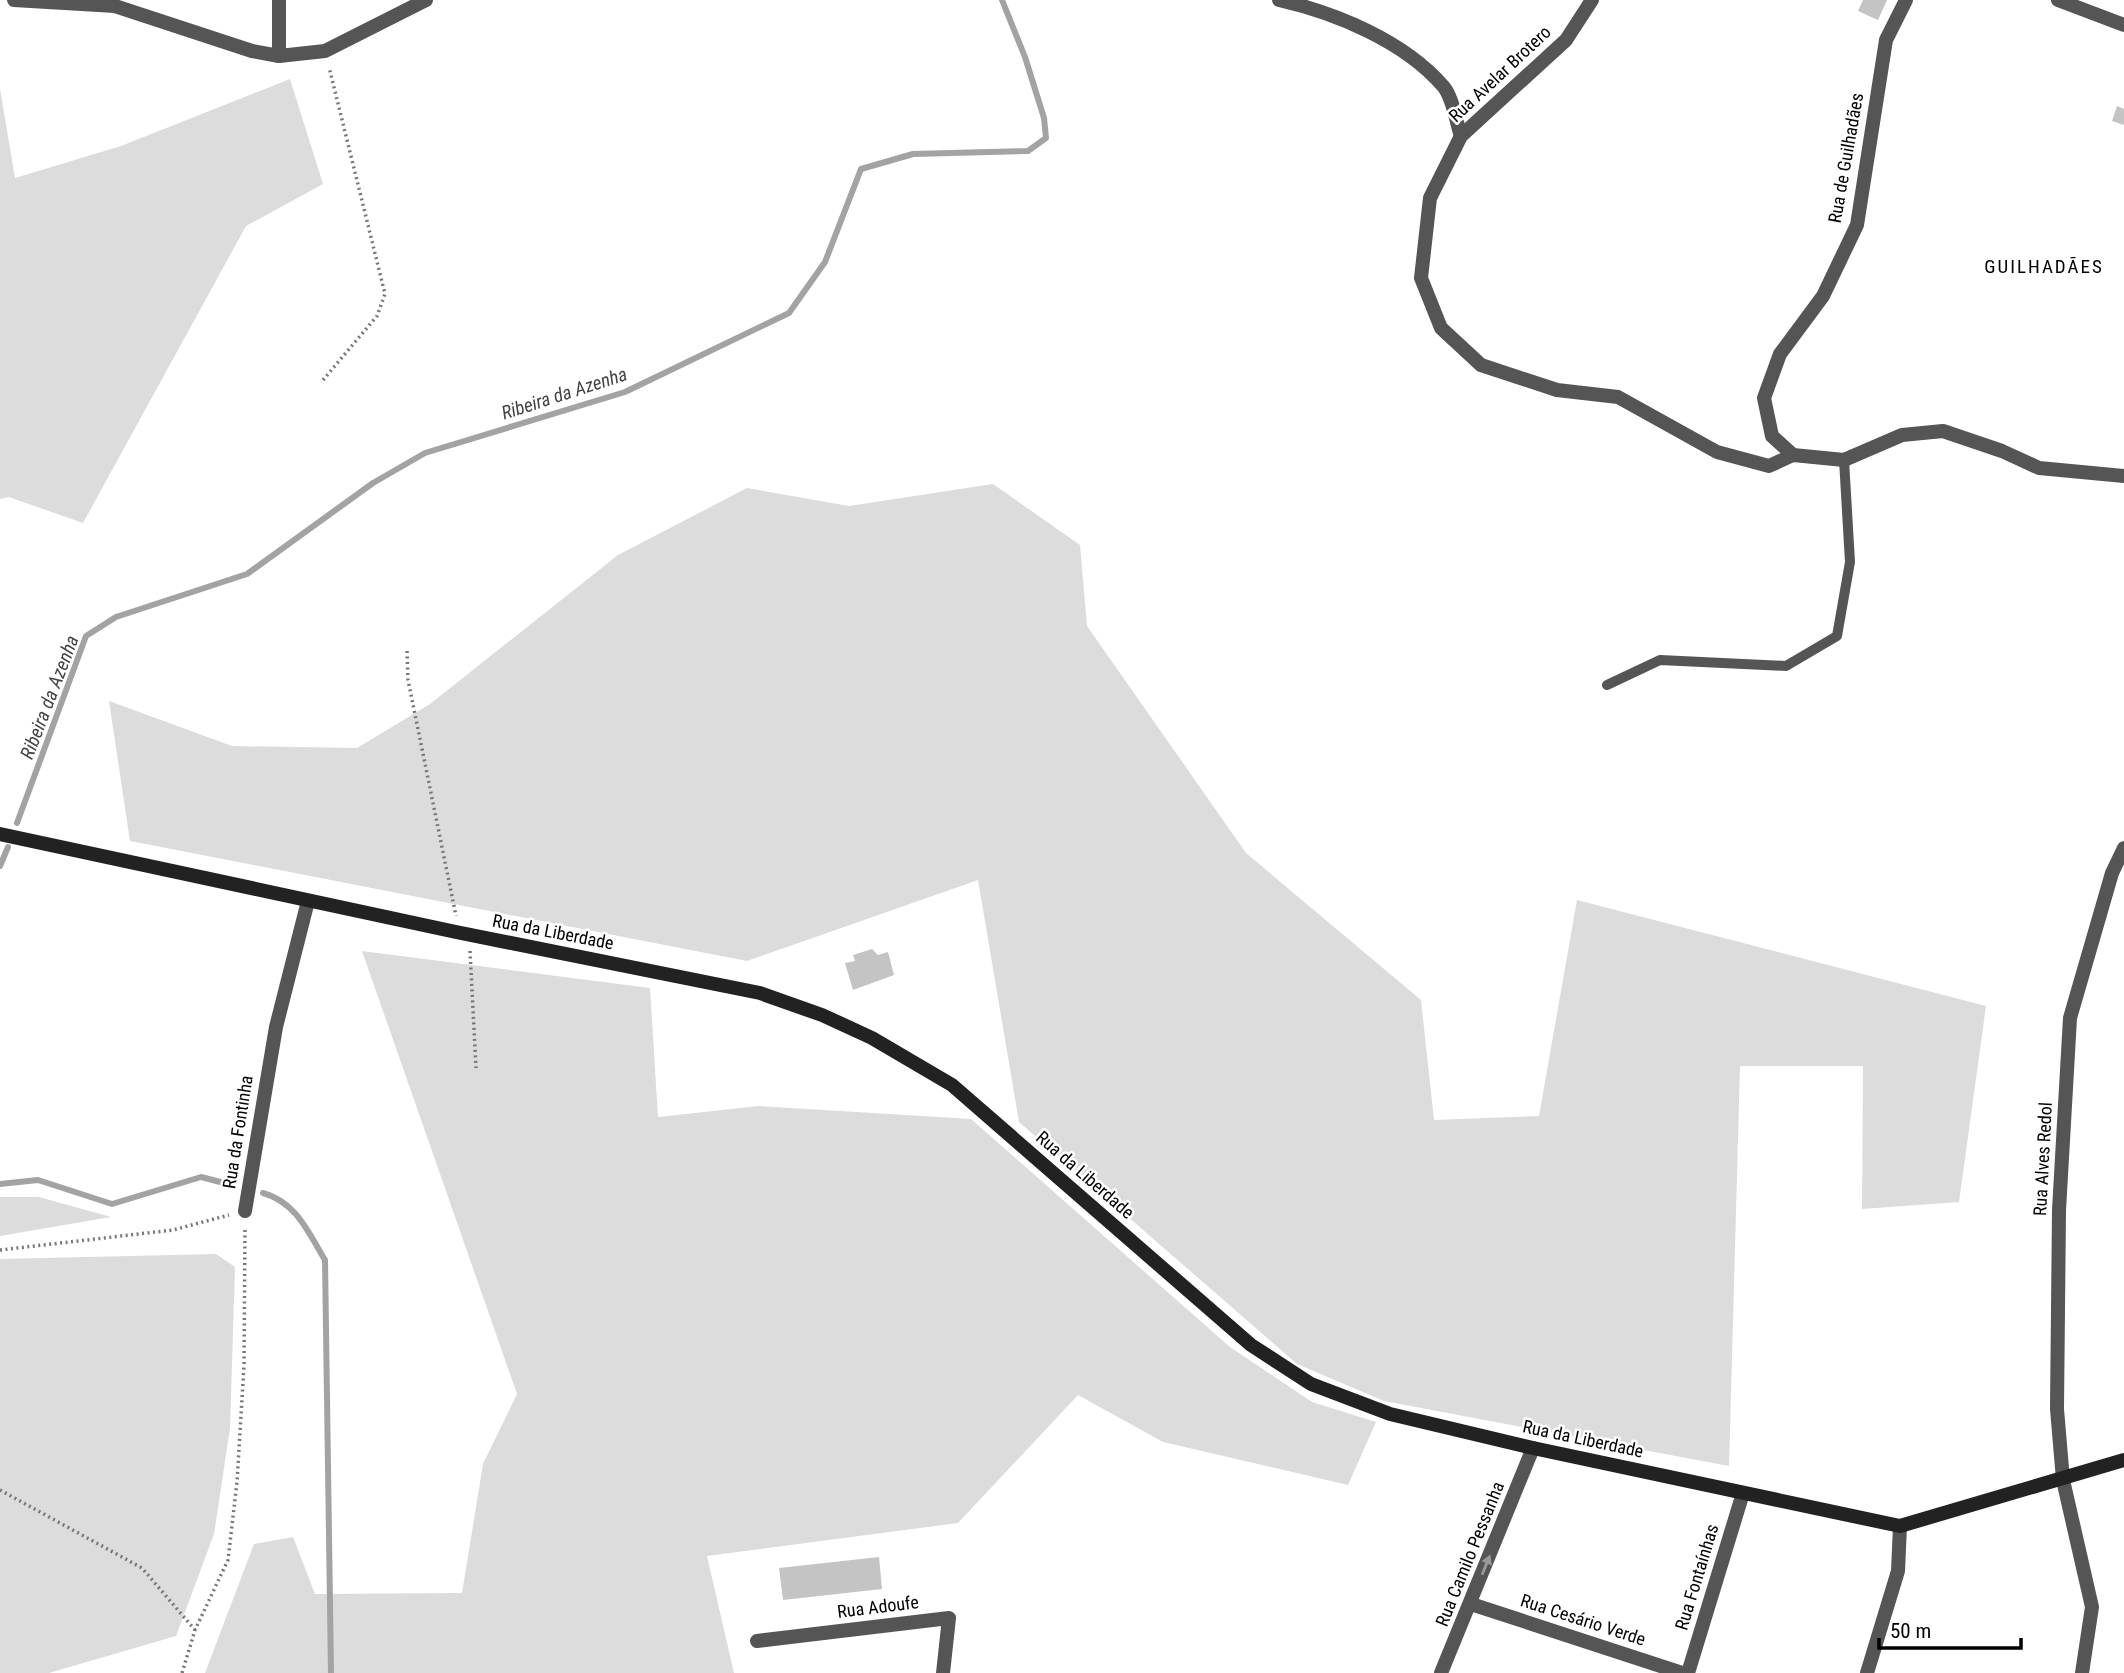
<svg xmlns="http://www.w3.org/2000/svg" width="2124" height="1673" viewBox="0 0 2124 1673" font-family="'Roboto Condensed',sans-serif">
<rect width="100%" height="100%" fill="#fff"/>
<g fill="#dcdcdc">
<polygon points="290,79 323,184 246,226 83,523 9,497 0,499 0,89 15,178 121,146"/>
<polygon points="993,484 1080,545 1087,626 1246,853 1421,1000 1434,1120 1539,1116 1577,900 1986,1006 1959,1202 1862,1209 1863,1066 1740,1066 1729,1466 1384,1401 1297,1364 1019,1122 978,880 747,961 130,841 109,701 232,746 357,748 430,704 618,555 747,488 849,506"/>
<polygon points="362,951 650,988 658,1117 759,1106 971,1119 1230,1347 1312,1402 1376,1422 1348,1485 1163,1442 1078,1395 958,1523 707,1556 734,1673 205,1673 254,1544 293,1537 315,1594 462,1593 483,1464 517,1394"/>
<polygon points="0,1197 39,1197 111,1217 0,1236"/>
<polygon points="216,1254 235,1267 230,1428 214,1534 176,1636 49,1673 0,1673 0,1259"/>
</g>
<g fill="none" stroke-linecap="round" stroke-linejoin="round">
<g stroke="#a3a3a3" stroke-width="6">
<polyline points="17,823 86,636 116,617 247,574 373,483 425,453 625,392 789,313 825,262 861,169 913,154 1028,151 1046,138 1044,118 1025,57 1002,0"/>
<polyline points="0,866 8,847"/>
<polyline points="0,1184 38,1180 112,1204 201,1177 232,1185"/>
<path d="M263,1193c33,9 45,39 62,67l6,413"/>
</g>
</g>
<g fill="#c4c4c4">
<polygon points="1863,0 1887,0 1878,20 1858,11"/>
<polygon points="2117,106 2124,109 2124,125 2112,121"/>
<polygon points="872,949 878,955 888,952 894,975 853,990 845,963 855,961 853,955"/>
<polygon points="879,1557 882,1589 783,1600 779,1568"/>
</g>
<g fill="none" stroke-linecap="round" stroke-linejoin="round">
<g stroke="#777" stroke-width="3.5" stroke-dasharray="2 3.5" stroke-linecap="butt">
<polyline points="323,380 377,316 385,294 329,67"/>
<polyline points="407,651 408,680 456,916"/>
<polyline points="470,951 476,1068"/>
<polyline points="0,1250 173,1230 229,1215"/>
<polyline points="0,1490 142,1568 195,1630"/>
<polyline points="182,1673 195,1630 228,1560 237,1482 244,1366 245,1227"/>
</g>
<polyline stroke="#555" stroke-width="10" points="1607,685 1660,660 1786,666 1837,636 1850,562 1844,460"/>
<g stroke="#555" stroke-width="14">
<polyline points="14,0 115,6 252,51 279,56 325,51 426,0"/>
<polyline points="279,0 279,56"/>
<path d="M1279,0c57,13 125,41 164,86 10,11 13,36 18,50"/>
<polyline points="1592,0 1566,40 1461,136 1430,198 1421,278 1441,328 1481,365 1557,390 1618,397 1717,452 1769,466 1793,455"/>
<polyline points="1906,0 1886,40 1857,225 1823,296 1780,354 1764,398 1772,436 1793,455 1844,460 1902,435 1943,431 2002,451 2039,468 2124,476"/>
<polyline points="2058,0 2124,25"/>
<polyline points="245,1211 276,1027 308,901"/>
<polyline points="1471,1604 1682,1673"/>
<polyline points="757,1641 949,1618 943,1673"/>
<polyline points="1441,1673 1533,1448"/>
<polyline points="1688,1673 1743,1493"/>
<polyline points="1867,1673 1898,1571 1900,1526"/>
<polyline points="2082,1673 2092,1607 2063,1480 2057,1409 2059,1210 2070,1018 2112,873 2124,848"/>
</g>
<polyline stroke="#222" stroke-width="14" points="0,834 456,932 760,993 822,1015 872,1038 952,1085 1251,1345 1311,1384 1390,1414 1533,1448 1900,1526 2124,1460"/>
</g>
<defs><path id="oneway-solid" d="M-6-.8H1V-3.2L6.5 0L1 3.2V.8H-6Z" transform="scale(1.75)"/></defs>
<use fill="#999" href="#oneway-solid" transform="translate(1486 1565) rotate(-68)"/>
<g text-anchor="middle" stroke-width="5" stroke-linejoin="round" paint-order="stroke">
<g font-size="18" fill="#000" stroke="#fff">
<text transform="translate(1500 74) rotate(-43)" y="6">Rua Avelar Brotero</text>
<text transform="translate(1846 158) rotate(-80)" y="6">Rua de Guilhadães</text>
<text transform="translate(553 932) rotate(11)" y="6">Rua da Liberdade</text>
<text transform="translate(238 1132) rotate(-81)" y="6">Rua da Fontinha</text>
<text transform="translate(2043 1159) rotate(-87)" y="6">Rua Alves Redol</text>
<text transform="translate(1085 1175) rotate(41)" y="6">Rua da Liberdade</text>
<text transform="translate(1583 1439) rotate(12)" y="6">Rua da Liberdade</text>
<text transform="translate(1470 1554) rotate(-68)" y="6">Rua Camilo Pessanha</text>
<text transform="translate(1697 1577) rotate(-73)" y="6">Rua Fontaínhas</text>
<text transform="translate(878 1607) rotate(-7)" y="6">Rua Adoufe</text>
<text transform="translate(1583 1620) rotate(18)" y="6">Rua Cesário Verde</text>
</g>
<g font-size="19" letter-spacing="2" fill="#000" stroke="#fff">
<text x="2044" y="273">GUILHADÃES</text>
</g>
<g font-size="19" font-style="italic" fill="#444" stroke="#fff">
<text transform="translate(564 393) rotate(-18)" y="7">Ribeira da Azenha</text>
<text transform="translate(49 697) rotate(-69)" y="7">Ribeira da Azenha</text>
</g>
</g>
<path d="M1879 1638v10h142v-10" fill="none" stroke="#000000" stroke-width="3.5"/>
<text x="1890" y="1638" font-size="21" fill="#000000" stroke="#ffffff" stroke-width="5" paint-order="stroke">50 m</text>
</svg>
